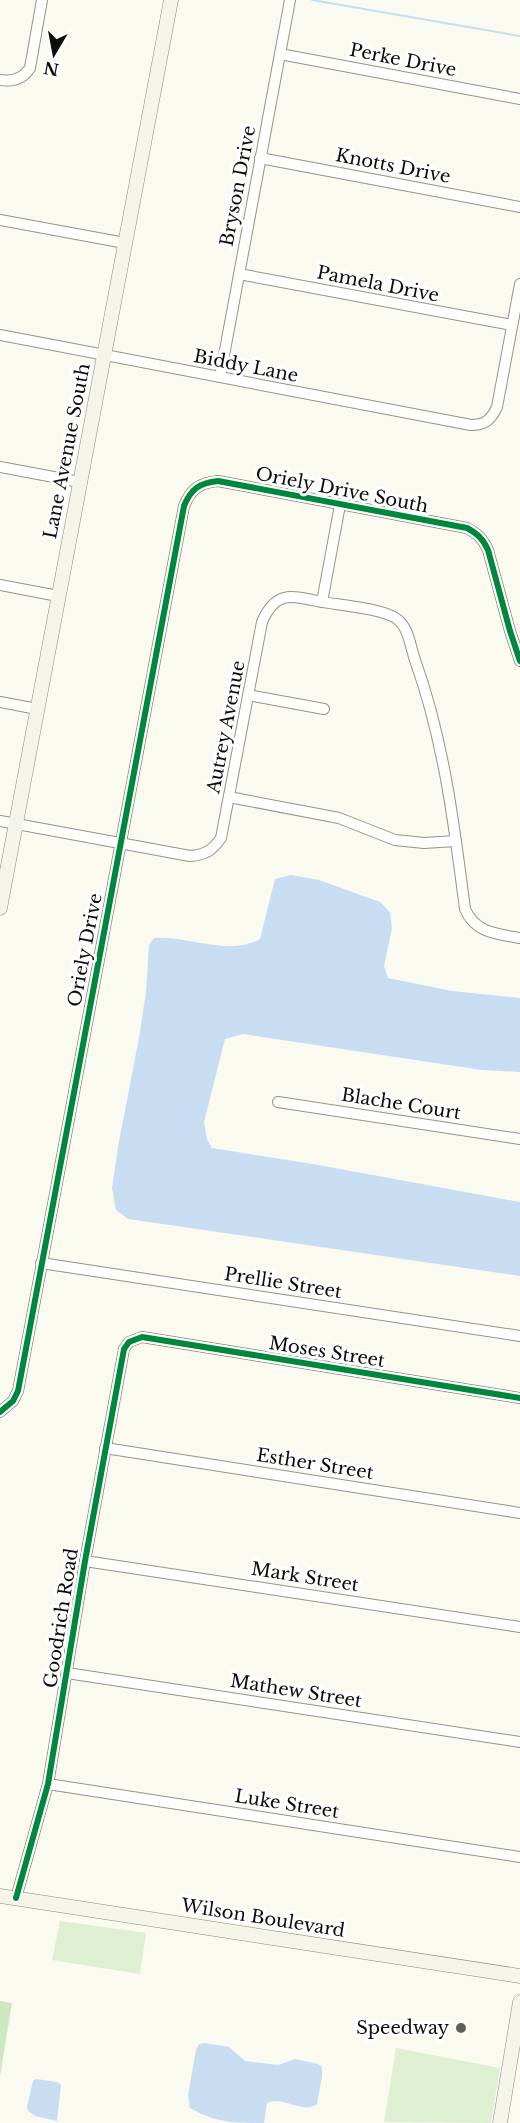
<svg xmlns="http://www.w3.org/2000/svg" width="520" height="2123" viewBox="0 0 520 2123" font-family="'Libre Baskerville',serif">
<rect width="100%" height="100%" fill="#fafaf0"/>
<g fill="#def0d1">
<polygon points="60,1921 146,1933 140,1974 52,1960"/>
<polygon points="396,2048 500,2068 491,2123 384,2122"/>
</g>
<polygon fill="#cde7c0" points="0,2001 12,2003 0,2076"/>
<g fill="#c8ddf2">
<path d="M291,875l28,5 61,22 10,10 2,16 -8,38 4,12 64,13 68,7v74l-38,-2 -239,-36 -18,5 -21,83 3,17 5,9 101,16 207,38v74l-392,-57 -12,-9 -4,-22 7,-47 20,-103 7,-46 3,-47 5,-7c33,-3 75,19 106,1l15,-60z"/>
<path d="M205,2043l24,4 16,14 33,4 17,-6 23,5 4,3v10l-5,27c-15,11 -34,-9 -50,-1l-3,20c-29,0 -48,0 -74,-15l-2,-13 8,-45 3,-6z"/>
<polygon points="36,2079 57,2082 61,2085 57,2121 35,2116 28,2111 27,2107 33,2081"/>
</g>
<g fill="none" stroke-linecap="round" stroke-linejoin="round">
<polyline stroke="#c8ddf2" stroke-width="2" points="312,0 520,36"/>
<defs>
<g id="street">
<polyline points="280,54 520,99"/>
<path d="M0,80c13,2 23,-1 30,-12l12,-68"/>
<polyline points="260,158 520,207"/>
<polyline points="0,220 125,243"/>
<polyline points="239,274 512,325"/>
<path d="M0,335l471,90c14,0 20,-5 26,-18l23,-123"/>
<polyline points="220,377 290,0"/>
<polyline points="0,467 80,482"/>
<polyline points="0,585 58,596"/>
<polyline points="322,602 340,505"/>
<polyline points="248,695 324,709"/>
<polyline points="0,702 37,709"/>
<polyline points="229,797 339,818 395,840 424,843 456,841"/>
<path d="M0,821l190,35c15,-1 23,-6 31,-18l41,-216c13,-30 27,-27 55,-21 20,4 65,7 80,18 12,9 13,27 18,41 29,81 39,164 50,249 10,24 32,25 55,29"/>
<polyline points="278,1102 520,1139"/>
<polyline points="41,1263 520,1336"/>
<path d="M0,1412l13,-11 5,-10 166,-885c7,-17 15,-23 34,-25l249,47c11,6 16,11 21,22l22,81 10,30"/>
<polyline points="105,1448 520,1513"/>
<polyline points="85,1561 520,1627"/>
<polyline points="67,1673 520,1742"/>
<polyline points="48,1784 520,1857"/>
<polyline points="16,1898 48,1784 85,1561 124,1349 129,1342 142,1337 520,1398"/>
</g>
<g id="secondary">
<polyline points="0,908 171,0"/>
<polyline points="0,1896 520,1976"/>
<polyline points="500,2123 520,2002"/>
</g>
</defs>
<use href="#street" stroke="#93938f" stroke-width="12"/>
<use href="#secondary" stroke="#8a8a85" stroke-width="15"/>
<use href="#street" stroke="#fefefd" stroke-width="10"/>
<use href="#secondary" stroke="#f4f4e9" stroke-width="14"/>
<defs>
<g id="cycleway">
<path d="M0,1412l13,-11 5,-10 166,-885c7,-17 15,-23 34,-25l249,47c11,6 16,11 21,22l22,81 10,30"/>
<polyline points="16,1898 48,1784 85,1561 124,1349 129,1342 142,1337 520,1398"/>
</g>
</defs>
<use href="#cycleway" stroke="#fff" stroke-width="10"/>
<use href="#cycleway" stroke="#00873e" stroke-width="6"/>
</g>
<circle fill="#5f5f5c" stroke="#fff" stroke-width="2" cx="461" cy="2028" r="6"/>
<g text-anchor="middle" stroke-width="6" stroke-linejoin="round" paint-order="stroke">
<g font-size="18" fill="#0c0c0c" stroke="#fff">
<text transform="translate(403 60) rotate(11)" y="6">Perke Drive</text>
<text transform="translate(393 166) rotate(11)" y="6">Knotts Drive</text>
<text transform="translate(238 186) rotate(-79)" y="6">Bryson Drive</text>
<text transform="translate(378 284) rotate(11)" y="6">Pamela Drive</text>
<text transform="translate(246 366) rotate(11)" y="6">Biddy Lane</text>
<text transform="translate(67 451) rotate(-79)" y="6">Lane Avenue South</text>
<text transform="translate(342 490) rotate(11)" y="6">Oriely Drive South</text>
<text transform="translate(226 727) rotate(-79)" y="6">Autrey Avenue</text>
<text transform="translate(85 950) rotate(-79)" y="6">Oriely Drive</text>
<text transform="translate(401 1104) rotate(9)" y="6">Blache Court</text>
<text transform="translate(283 1283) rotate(9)" y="6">Prellie Street</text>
<text transform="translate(327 1352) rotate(9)" y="6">Moses Street</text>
<text transform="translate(315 1464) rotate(9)" y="6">Esther Street</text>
<text transform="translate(305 1577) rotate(9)" y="6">Mark Street</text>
<text transform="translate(61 1618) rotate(-81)" y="6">Goodrich Road</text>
<text transform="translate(296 1691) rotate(9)" y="6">Mathew Street</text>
<text transform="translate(287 1804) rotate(9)" y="6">Luke Street</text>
<text transform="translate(263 1918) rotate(9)" y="6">Wilson Boulevard</text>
</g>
<g font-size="18" fill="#0c0c0c" stroke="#fff" text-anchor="end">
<text x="449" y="2034">Speedway</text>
</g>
</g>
<g transform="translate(54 54) rotate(190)" stroke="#ffffff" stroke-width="4.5" paint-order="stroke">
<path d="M0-4.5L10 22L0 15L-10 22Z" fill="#0c0c0c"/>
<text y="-9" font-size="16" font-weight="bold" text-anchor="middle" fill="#0c0c0c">N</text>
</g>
</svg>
